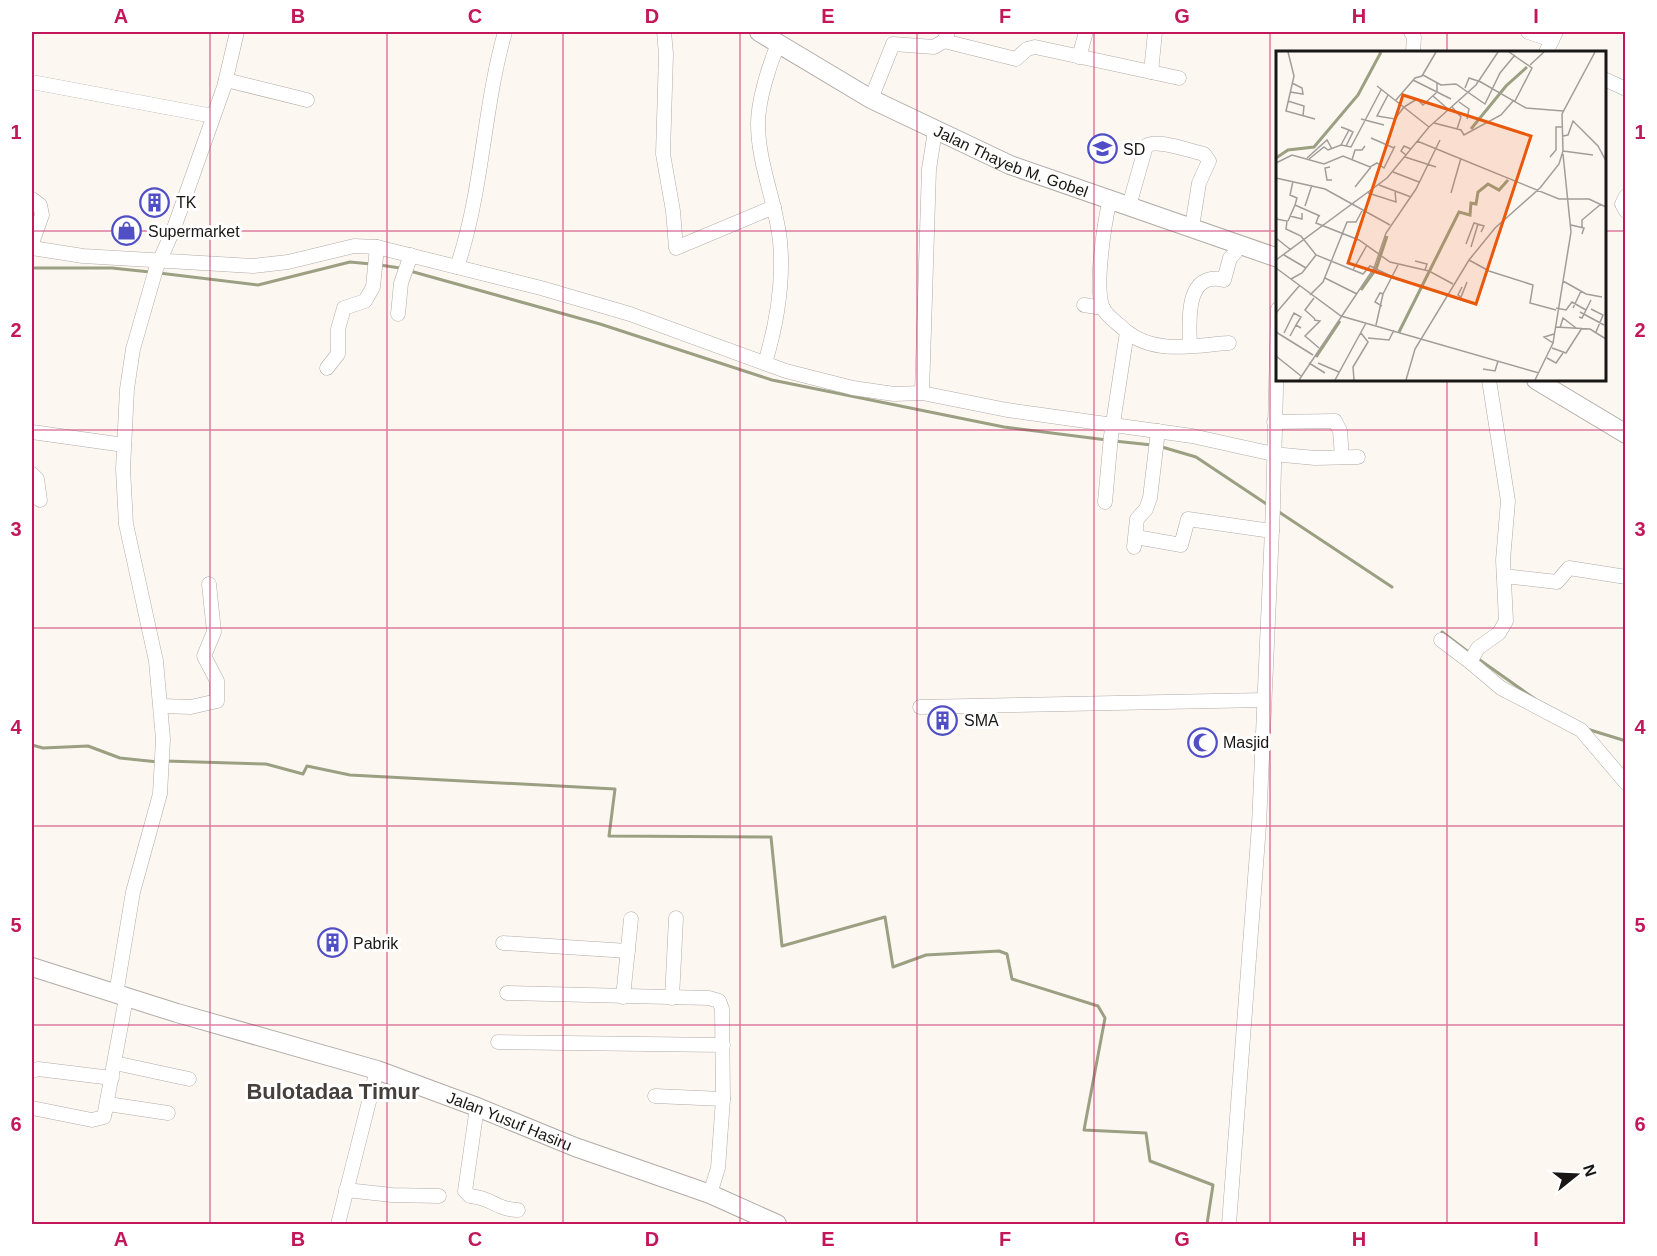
<svg xmlns="http://www.w3.org/2000/svg" width="1657" height="1256" viewBox="0 0 1657 1256" font-family="Helvetica,sans-serif">
<rect width="100%" height="100%" fill="#fdf7f2"/>
<g fill="none" stroke-linecap="round" stroke-linejoin="round">
<g stroke="#9ba082" stroke-width="3">
<polyline points="380,265 400,268"/>
<polyline points="32,268 112,268 150,272"/>
<polyline points="410,271 600,324 772,380 1004,427 1107,440"/>
<polyline points="159,273 258,285 350,262 371,264"/>
<polyline points="1114,441 1152,445"/>
<polyline points="1162,447 1196,457 1268,505"/>
<polyline points="1276,510 1392,587"/>
<polyline points="1442,632 1471,654"/>
<polyline points="1477,658 1535,699"/>
<polyline points="1587,729 1626,741"/>
<polyline points="32,745 43,748 88,746 120,758 158,762"/>
<polyline points="165,761 266,764 303,774 307,766 350,775 615,789 609,836 771,837 782,946 885,917 893,967 926,955 999,951 1007,954 1012,979 1098,1006 1105,1018 1084,1130 1146,1133 1150,1161 1213,1185 1207,1224"/>
</g>
<defs>
<g id="minor">
<polyline points="664,32 666,54 663,154 673,211 676,248 774,207"/>
<polyline points="948,32 944,41 1016,59 1027,49 1035,47 1179,78"/>
<polyline points="1411,32 1414,37 1413,52"/>
<polyline points="1528,32 1552,40"/>
<polyline points="1546,52 1556,32"/>
<polyline points="1079,57 1086,32"/>
<polyline points="1151,72 1155,32"/>
<polyline points="1604,79 1626,89"/>
<polyline points="226,80 307,100"/>
<polyline points="32,82 213,116"/>
<polyline points="871,99 893,44 934,47 944,41"/>
<polyline points="1626,196 1622,204 1626,211"/>
<polyline points="32,199 40,205 42,215 32,243"/>
<path d="M1129,206l17,-60c11,-8 44,5 58,8l5,7 -10,22 -7,44"/>
<polyline points="32,248 83,256 253,266 288,262 354,246 377,247 541,288 630,314 786,371 853,388 894,394 922,393 1007,410 1192,436 1273,454 1315,458 1358,457"/>
<path d="M457,267c26,-76 26,-158 48,-235"/>
<polyline points="1084,305 1103,308"/>
<polyline points="398,314 401,283 411,255"/>
<path d="M1127,332c29,23 69,13 102,11"/>
<path d="M1190,345c-1,-23 -5,-75 34,-65l6,-22 5,-5 3,-9"/>
<path d="M765,363c12,-40 19,-80 15,-122 -4,-39 -22,-77 -22,-117 0,-24 11,-58 20,-80"/>
<polyline points="327,368 338,354 338,329 344,308 365,301 373,287 377,247"/>
<polyline points="1489,380 1508,501 1503,560 1506,621 1499,633 1478,648 1470,662 1501,688 1581,730 1626,783"/>
<polyline points="922,393 929,169 935,131"/>
<polyline points="1274,422 1335,421 1340,431 1342,457"/>
<polyline points="32,432 124,445"/>
<polyline points="32,474 37,479 40,500"/>
<path d="M1105,502l6,-66 16,-104c-7,-7 -18,-14 -23,-22 -11,-18 1,-90 6,-111"/>
<polyline points="1136,537 1181,545 1188,519 1272,531"/>
<polyline points="1134,547 1137,519 1146,509 1150,498 1158,431"/>
<polyline points="1504,576 1557,582 1569,568 1626,577"/>
<polyline points="1441,640 1470,662"/>
<polyline points="162,706 191,707 217,701 217,681 204,656 214,632 209,584"/>
<polyline points="920,707 1264,700"/>
<polyline points="503,943 628,951"/>
<polyline points="507,993 709,998 719,1001 722,1009 723,1099 655,1096"/>
<polyline points="116,994 133,892 160,794 163,739 156,661 126,524 123,469 127,389 133,349 156,269 174,228 224,87 237,32"/>
<polyline points="623,997 631,919"/>
<polyline points="672,998 676,918"/>
<polyline points="498,1042 723,1045"/>
<polyline points="115,1063 189,1079"/>
<polyline points="32,1071 38,1069 112,1078"/>
<polyline points="108,1104 168,1113"/>
<path d="M477,1107l-12,84 5,5c23,2 25,13 48,14"/>
<polyline points="32,1108 92,1120 104,1117 126,998"/>
<polyline points="346,1190 392,1195 439,1196"/>
<polyline points="710,1194 718,1168 723,1099"/>
<polyline points="338,1224 377,1070"/>
<polyline points="1229,1224 1259,825 1273,507 1278,309"/>
</g>
<g id="major">
<path id="s1" d="M759,32l112,67 139,66 268,93"/>
<polyline points="1536,380 1626,434"/>
<path id="s2" d="M32,967l145,46 200,57 100,37 98,40 135,47 67,30"/>
</g>
</defs>
<use href="#minor" stroke="#b2aba7" stroke-width="15"/>
<use href="#major" stroke="#b2aba7" stroke-width="20"/>
<use href="#minor" stroke="#fff" stroke-width="14"/>
<use href="#major" stroke="#fff" stroke-width="18"/>
</g>
<path fill="none" stroke="#c2185b" stroke-width="1.5" stroke-opacity="0.55" d="M210,32v1192M387,32v1192M563,32v1192M740,32v1192M917,32v1192M1094,32v1192M1270,32v1192M1447,32v20M32,231h1246M1604,231h22M1447,380v844M32,430h1594M32,628h1594M32,826h1594M32,1025h1594"/>
<defs>
<symbol id="university-ring" viewBox="-11 -11 22 22"><circle r="9.5" fill="#fff" stroke="#514fc6" stroke-width="1.5"/><path d="M0-5L7-2L0 1L-7-2ZM-4 1L0 2.5L4 1V4Q0 6-4 4Z" fill="#514fc6"/></symbol>
<symbol id="building-ring" viewBox="-11 -11 22 22"><circle r="9.5" fill="#fff" stroke="#514fc6" stroke-width="1.5"/><path d="M-4-6H4V6H1V3H-1V6H-4ZM-2.5-4.3h1.7v1.8h-1.7ZM.8-4.3h1.7v1.8H.8ZM-2.5-1h1.7V.8h-1.7ZM.8-1h1.7V.8H.8Z" fill="#514fc6"/></symbol>
<symbol id="shop-ring" viewBox="-11 -11 22 22"><circle r="9.5" fill="#fff" stroke="#514fc6" stroke-width="1.5"/><path d="M-5-2.5h2.3a2.7 3.5 0 0 1 5.4 0H5L5.5 6h-11ZM-1.5-2.5h3a1.5 2.3 0 0 0-3 0Z" fill="#514fc6"/></symbol>
<symbol id="mosque-ring" viewBox="-11 -11 22 22"><circle r="9.5" fill="#fff" stroke="#514fc6" stroke-width="1.5"/><path d="M3.5-4.9A6 6 0 1 0 3.5 4.9A5 5 0 1 1 3.5-4.9Z" fill="#514fc6"/></symbol>
</defs>
<g fill-rule="evenodd">
<use href="#university-ring" x="1086" y="132" width="33" height="33"/>
<use href="#building-ring" x="138" y="186" width="33" height="33"/>
<use href="#shop-ring" x="110" y="214" width="33" height="33"/>
<use href="#building-ring" x="926" y="704" width="33" height="33"/>
<use href="#mosque-ring" x="1186" y="726" width="33" height="33"/>
<use href="#building-ring" x="316" y="926" width="33" height="33"/>
</g>
<g text-anchor="middle" stroke-width="6" stroke-linejoin="round" paint-order="stroke">
<g font-size="16" fill="#191715" stroke="#fff" text-anchor="start">
<text x="1123" y="155">SD</text>
<text x="176" y="208">TK</text>
<text x="148" y="237">Supermarket</text>
<text x="964" y="726">SMA</text>
<text x="1223" y="748">Masjid</text>
<text x="353" y="949">Pabrik</text>
</g>
<g font-size="16" fill="#191715" stroke="#fff">
<text dy="6" stroke="none"><textPath href="#s1" startOffset="284">Jalan Thayeb M. Gobel</textPath></text>
<text dy="6" stroke="none"><textPath href="#s2" startOffset="502">Jalan Yusuf Hasiru</textPath></text>
</g>
<g font-size="22" font-weight="bold" fill="#46403c" stroke="#fff">
<text x="333" y="1099">Bulotadaa Timur</text>
</g>
</g>
<g transform="translate(1276 51)">
<rect width="330" height="330" fill="#fdf7f2"/>
<path fill="none" stroke="#9ba082" stroke-width="3" d="M195,78l35,-43 21,-19M0,107l12,-8 26,-3 44,-52 23,-43M85,239l15,-21 11,-33M123,281l60,-120 11,3 1,-12 5,1 2,-12 10,-8 11,6 9,-10M40,306l24,-36"/>
<path fill="none" stroke="#a29d9a" stroke-width="1.5" d="M12,1l6,24 -8,35 29,8M233,1l23,16 -17,33M254,14l14,-13M147,24l18,10 15,-1 29,20 15,-31 15,-18M137,29l38,19M203,30l47,27 37,3M101,35l52,41M189,37l4,-10 9,3M14,41l13,2 -1,-6 -10,-5M112,44l-11,21 18,3 9,-12M157,45l15,13M120,49l19,-22 7,-2 14,-24M12,50l16,5 -1,10M183,51l10,7 -2,10M128,56l13,-8 6,6 14,-13v-9M176,56l9,10 -4,12M85,68l23,6M158,72l27,7 3,5 37,-20 13,-15M287,85l5,-1 5,-14 25,25 8,15M95,87l23,10M141,90l142,58h30l17,8M65,94l8,-15 -8,-3M70,95l7,-14 -4,-2M287,100l30,4M130,104l-5,-4 3,-5 7,3M129,106l31,10M274,106l6,-7v-23h6M31,107l20,-18 5,9M33,108l15,-12 4,3 13,-5 10,2 30,-57M76,109l3,-10h7l3,-4M0,112l16,-8 32,9 19,-8 27,11 7,-4 7,5 11,-22M54,116l-5,1 2,12h5M117,121l26,10M0,127l49,11 65,36M17,130l-3,14 7,3 -2,7M103,134l32,12M79,136l16,-20M92,142l28,9 -1,-11M175,142l10,-35M29,155l7,-21M43,164l-3,8 43,17 31,22 39,9 24,13M14,165l12,3v-6M0,168l11,2 -1,8 15,7 15,19 47,19 7,-8 5,2M12,170l7,-16 25,11M295,174l13,3 -2,6M306,176v-7l19,-16M0,187l15,12M190,193l8,-21 10,3 -3,6M195,196l7,-23M8,204l22,13M0,209l111,-82 42,-51 47,-42 22,-33M193,209l20,11 44,14 -3,18 26,7M139,210l12,3 -2,6M0,217l65,48 198,57M98,217l25,12M77,219l14,-25M49,227l32,16M15,228l11,-6 14,-18M287,230l23,13 16,3M186,236l-4,8 3,2 6,-15M34,244l13,-13 24,-60h9l7,-13M170,244l25,8M38,247l-9,12 10,9M106,255l-7,-4 5,-9 3,1M280,257l10,2 6,-8 14,8M297,257l8,-17M315,258l12,6 -7,17M304,261l24,13M0,262l24,-28M303,266l3,1 9,-18M38,269l6,1 -15,15 14,12M100,274l7,-31 15,-29M279,276l35,2 16,10M284,277l3,-10 13,10M0,281l37,23M8,282l10,-20 7,4 -5,8M14,285l6,-11 5,3M92,287l21,2 5,-10M277,292l-9,-6 10,-3M276,297l14,5 16,-25M0,305l25,20M271,307l9,5 7,-10M33,312l16,10M42,312l21,9M207,318l12,2 3,-10M23,329l75,-112 12,-35 30,-44 24,-49M59,329l31,-57M78,329l-1,-13 15,-25 -7,-9M130,329l9,-31 54,-89 26,-32 45,-40 19,-24 4,-13 -1,-37 33,-62M259,329l18,-37 18,-111 -8,-78"/>
<path fill="#e8590c" fill-opacity="0.15" stroke="#e8590c" stroke-width="3" d="M127,44l128,41 -55,168 -128,-41z"/>
<rect width="330" height="330" fill="none" stroke="#191715" stroke-width="3"/>
</g>
<rect width="1657" height="1256" fill="none" stroke="#ffffff" stroke-width="66"/>
<g transform="translate(1576 1175) rotate(72)" stroke="#ffffff" stroke-width="4.5" paint-order="stroke">
<path d="M0-4.5L10 22L0 15L-10 22Z" fill="#191715"/>
<text y="-9" font-size="16" font-weight="bold" text-anchor="middle" fill="#191715">N</text>
</g>
<rect x="33" y="33" width="1591" height="1190" fill="none" stroke="#c2185b" stroke-width="2"/>
<g font-size="20" text-anchor="middle" font-weight="bold" fill="#c2185b">
<text x="121" y="23">A</text>
<text x="298" y="23">B</text>
<text x="475" y="23">C</text>
<text x="652" y="23">D</text>
<text x="828" y="23">E</text>
<text x="1005" y="23">F</text>
<text x="1182" y="23">G</text>
<text x="1359" y="23">H</text>
<text x="1536" y="23">I</text>
<text x="16" y="139">1</text>
<text x="1640" y="139">1</text>
<text x="16" y="337">2</text>
<text x="1640" y="337">2</text>
<text x="16" y="536">3</text>
<text x="1640" y="536">3</text>
<text x="16" y="734">4</text>
<text x="1640" y="734">4</text>
<text x="16" y="932">5</text>
<text x="1640" y="932">5</text>
<text x="16" y="1131">6</text>
<text x="1640" y="1131">6</text>
<text x="121" y="1246">A</text>
<text x="298" y="1246">B</text>
<text x="475" y="1246">C</text>
<text x="652" y="1246">D</text>
<text x="828" y="1246">E</text>
<text x="1005" y="1246">F</text>
<text x="1182" y="1246">G</text>
<text x="1359" y="1246">H</text>
<text x="1536" y="1246">I</text>
</g>
</svg>
